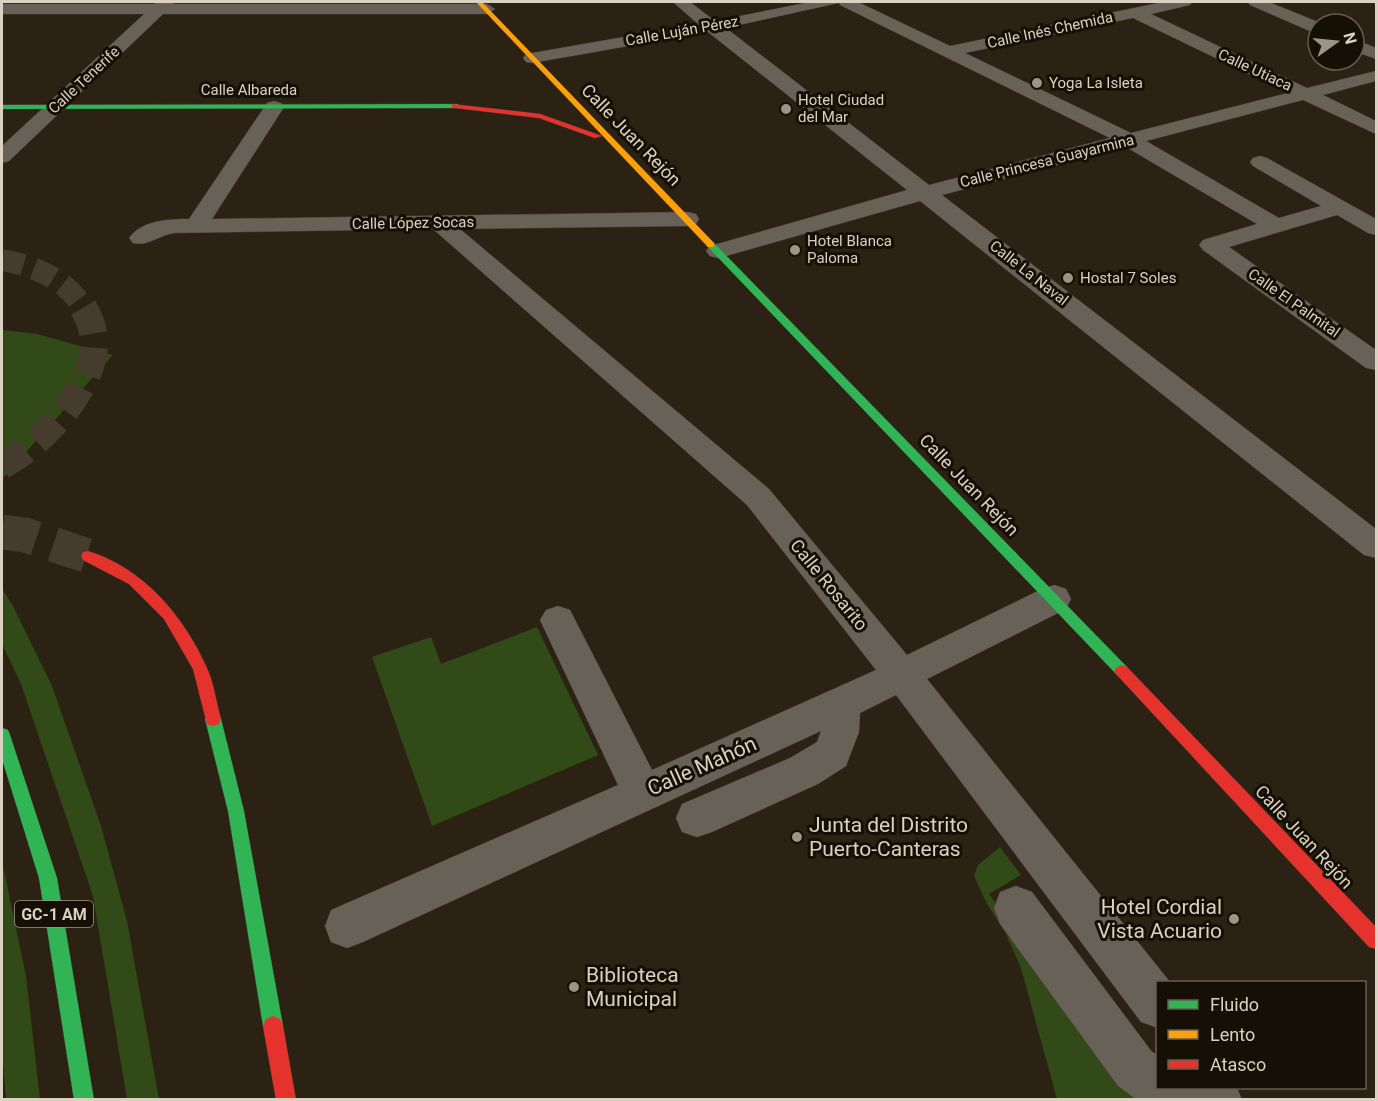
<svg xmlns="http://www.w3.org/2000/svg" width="1378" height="1101" viewBox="0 0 1378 1101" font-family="Roboto,sans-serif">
<rect width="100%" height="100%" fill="#2b2214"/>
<g fill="#324a17">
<polygon points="2,330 37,334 113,355 2,479"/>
<polygon points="2,589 12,604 52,686 101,826 127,921 159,1099 127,1099 93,896 21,684 2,644"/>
<polygon points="537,627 598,755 432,826 372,657 431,637 441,664"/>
<polygon points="1000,847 1021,875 989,894 1139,1099 1057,1099 1021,968 1005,932 987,904 974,876 978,865"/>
<polygon points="2,861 26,976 40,1099 6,1099 2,1050"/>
</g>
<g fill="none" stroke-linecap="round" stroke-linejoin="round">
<path stroke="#453c2e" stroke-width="22" stroke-dasharray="22 11" stroke-linecap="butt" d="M2,260c28,5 58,16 76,40"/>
<path stroke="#453c2e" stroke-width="28" stroke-dasharray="28 14" stroke-linecap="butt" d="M2,465c39,-20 94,-78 92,-125 -1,-16 -8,-29 -17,-42"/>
<polyline stroke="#453c2e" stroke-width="35" stroke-dasharray="35 18" stroke-linecap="butt" points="2,532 25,535 88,556"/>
<defs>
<g id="street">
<polygon points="157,2 174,2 173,4 487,4 495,9 487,14 163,14 9,161 2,163 2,146 144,14 2,14 2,4 154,4"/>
<path d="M673,2h17l25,19 95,-19h48l92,44 213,-44h29l-2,3 -39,9 156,74 69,-17v10l-53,14 53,26v13l-73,-34 -157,41 133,77 42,-12 -68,-40 -3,-4 3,-4 7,-2 7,2 109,61v16l-8,-2 -31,-18 -108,32 147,103v20l-10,-2 -163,-118 -4,-5 4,-5 54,-16 -131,-77 -184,48 434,334v29l-12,-3 -444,-354 -194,55 -8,2 -8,-2 -4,-5 4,-5 197,-56 -199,-158 -176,31 -6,-1 -3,-4 3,-4 6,-1 166,-29zM839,3l1,2 270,133 -181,47 -203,-157zM1133,18l155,75 -157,40 -166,-80z"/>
<polygon points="1248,2 1269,2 1323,24 1318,24 1318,33 1312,32 1250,5"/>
<polygon points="1354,39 1376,48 1376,59 1354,51"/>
<path d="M274,101l7,2 3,4 -72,112 476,-7 8,2 3,5 -3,5 -8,2 -228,3 309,260 138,166 135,-66 12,-4 12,4 5,10 -5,10 -139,70 243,303h-12v46l-17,-6 -245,-327 -36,18 -1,19 -13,34 -28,18 -106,48 -15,5 -15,-5 -6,-14 6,-14 108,-46 27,-16 4,-11 -458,211 -16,6 -16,-6 -6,-16 6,-16 287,-125 -78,-165 6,-10 12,-4 12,4 82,160 224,-100 -129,-165 -314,-276 -259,4c-15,2 -26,14 -41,10l-4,-5c13,-18 40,-19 60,-19l78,-116z"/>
<polygon points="1016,886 1032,892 1152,1052 1158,1055 1158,1088 1237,1088 1242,1100 1137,1100 1118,1086 1000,924 994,908 1000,892"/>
</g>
<g id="fast">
<polygon points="455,104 458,104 458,108 2,109 2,105"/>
<polygon points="711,242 714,243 1127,667 1130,671 1127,675 1122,677 1117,675 708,247 706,245"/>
<polygon points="213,712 219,714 221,719 244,811 283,1026 280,1033 273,1036 266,1033 263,1026 228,811 205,719 207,714"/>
<polygon points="2,728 8,730 10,735 57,878 94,1100 74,1100 39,878 2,759"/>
</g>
<polygon id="slow" points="476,2 482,2 714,243 714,247 708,247"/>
<g id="jam">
<polygon points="452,104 540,114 602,136 595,138 539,118 455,108 452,108"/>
<path d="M88,551c55,17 95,64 118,115 8,16 10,36 15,53l-2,5 -6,2 -6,-2 -14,-55 -29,-50 -35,-35 -46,-24 -2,-4 2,-4z"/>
<polygon points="1122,665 1127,667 1376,927 1376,949 1369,947 1117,675 1114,671 1117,667"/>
<polygon points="273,1016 280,1019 283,1026 296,1100 276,1100 263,1026 266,1019"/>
</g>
</defs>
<use href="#street" stroke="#433b32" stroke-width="1"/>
<use href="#fast" stroke="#433b32" stroke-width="1"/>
<use href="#slow" stroke="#433b32" stroke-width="1"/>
<use href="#jam" stroke="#433b32" stroke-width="1"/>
<use href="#street" fill="#676157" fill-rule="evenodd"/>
<use href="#fast" fill="#30b455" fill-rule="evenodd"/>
<use href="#slow" fill="#ff9f0a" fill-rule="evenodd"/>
<use href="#jam" fill="#e5322d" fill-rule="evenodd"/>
</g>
<g fill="#9d9485" stroke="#160f05" stroke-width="2">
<circle cx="1037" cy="83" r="6"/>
<circle cx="786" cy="109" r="6"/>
<circle cx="795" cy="250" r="6"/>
<circle cx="1068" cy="278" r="6"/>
<circle cx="797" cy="837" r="6"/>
<circle cx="1234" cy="919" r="6"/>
<circle cx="574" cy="987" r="6"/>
</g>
<g text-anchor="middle" stroke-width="6" stroke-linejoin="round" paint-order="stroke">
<g font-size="15" fill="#dbd1c2" stroke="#160f05">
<text transform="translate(1050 30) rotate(-12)" y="5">Calle Inés Chemida</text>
<text transform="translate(682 31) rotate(-10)" y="5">Calle Luján Pérez</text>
<text transform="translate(1255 70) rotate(25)" y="5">Calle Utiaca</text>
<text transform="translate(84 80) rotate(-43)" y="5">Calle Tenerife</text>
<text x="249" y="95">Calle Albareda</text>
<text transform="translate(1047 161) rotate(-14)" y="5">Calle Princesa Guayarmina</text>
<text transform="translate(413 223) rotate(-1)" y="5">Calle López Socas</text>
<text transform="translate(1029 273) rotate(38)" y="5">Calle La Naval</text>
<text transform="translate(1294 303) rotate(35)" y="5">Calle El Palmital</text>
</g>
<g font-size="15" fill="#dbd1c2" stroke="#160f05" text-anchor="start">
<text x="1049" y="88">Yoga La Isleta</text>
<text x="798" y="105">Hotel Ciudad<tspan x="798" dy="17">del Mar</tspan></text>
<text x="807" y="246">Hotel Blanca<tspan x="807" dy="17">Paloma</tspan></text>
<text x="1080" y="283">Hostal 7 Soles</text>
</g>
<rect fill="#160f05" stroke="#a09789" stroke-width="1.5" x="15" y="901" width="78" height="26" rx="4.5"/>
<g font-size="16" font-weight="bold" fill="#dbd1c2">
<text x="54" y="920">GC-1 AM</text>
</g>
<g font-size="18" fill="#dbd1c2" stroke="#160f05">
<text transform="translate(631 135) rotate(46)" y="6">Calle Juan Rejón</text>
<text transform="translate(969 485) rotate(46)" y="6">Calle Juan Rejón</text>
<text transform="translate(829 585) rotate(51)" y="6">Calle Rosarito</text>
<text transform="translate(1304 837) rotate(47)" y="6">Calle Juan Rejón</text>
</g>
<g font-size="21" fill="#dbd1c2" stroke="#160f05">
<text transform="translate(702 766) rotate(-24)" y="7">Calle Mahón</text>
</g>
<g font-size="21" fill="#dbd1c2" stroke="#160f05" text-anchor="start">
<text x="809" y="832">Junta del Distrito<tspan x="809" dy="24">Puerto-Canteras</tspan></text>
<text x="1222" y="914" text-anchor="end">Hotel Cordial<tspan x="1222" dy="24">Vista Acuario</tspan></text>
<text x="586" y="982">Biblioteca<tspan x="586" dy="24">Municipal</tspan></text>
</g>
</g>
<rect width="1378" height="1101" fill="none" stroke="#dbd1c2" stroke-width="6"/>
<rect x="1156" y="981" width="210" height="108" fill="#160f05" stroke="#655d51" stroke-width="1.5"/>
<rect x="1168" y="1000" width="30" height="9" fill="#30b455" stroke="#655d51" stroke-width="1.5"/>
<text x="1210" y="1011" font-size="18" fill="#dbd1c2">Fluido</text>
<rect x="1168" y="1030" width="30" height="9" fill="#ff9f0a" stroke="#655d51" stroke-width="1.5"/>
<text x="1210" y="1041" font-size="18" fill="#dbd1c2">Lento</text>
<rect x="1168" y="1060" width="30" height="9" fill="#e5322d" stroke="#655d51" stroke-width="1.5"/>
<text x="1210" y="1071" font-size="18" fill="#dbd1c2">Atasco</text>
<g transform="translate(1336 42) rotate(75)"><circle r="28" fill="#160f05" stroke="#655d51" stroke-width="1.5"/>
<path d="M0-4.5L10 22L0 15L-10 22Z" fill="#9d9485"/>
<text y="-9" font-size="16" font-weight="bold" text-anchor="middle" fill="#dbd1c2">N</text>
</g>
</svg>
